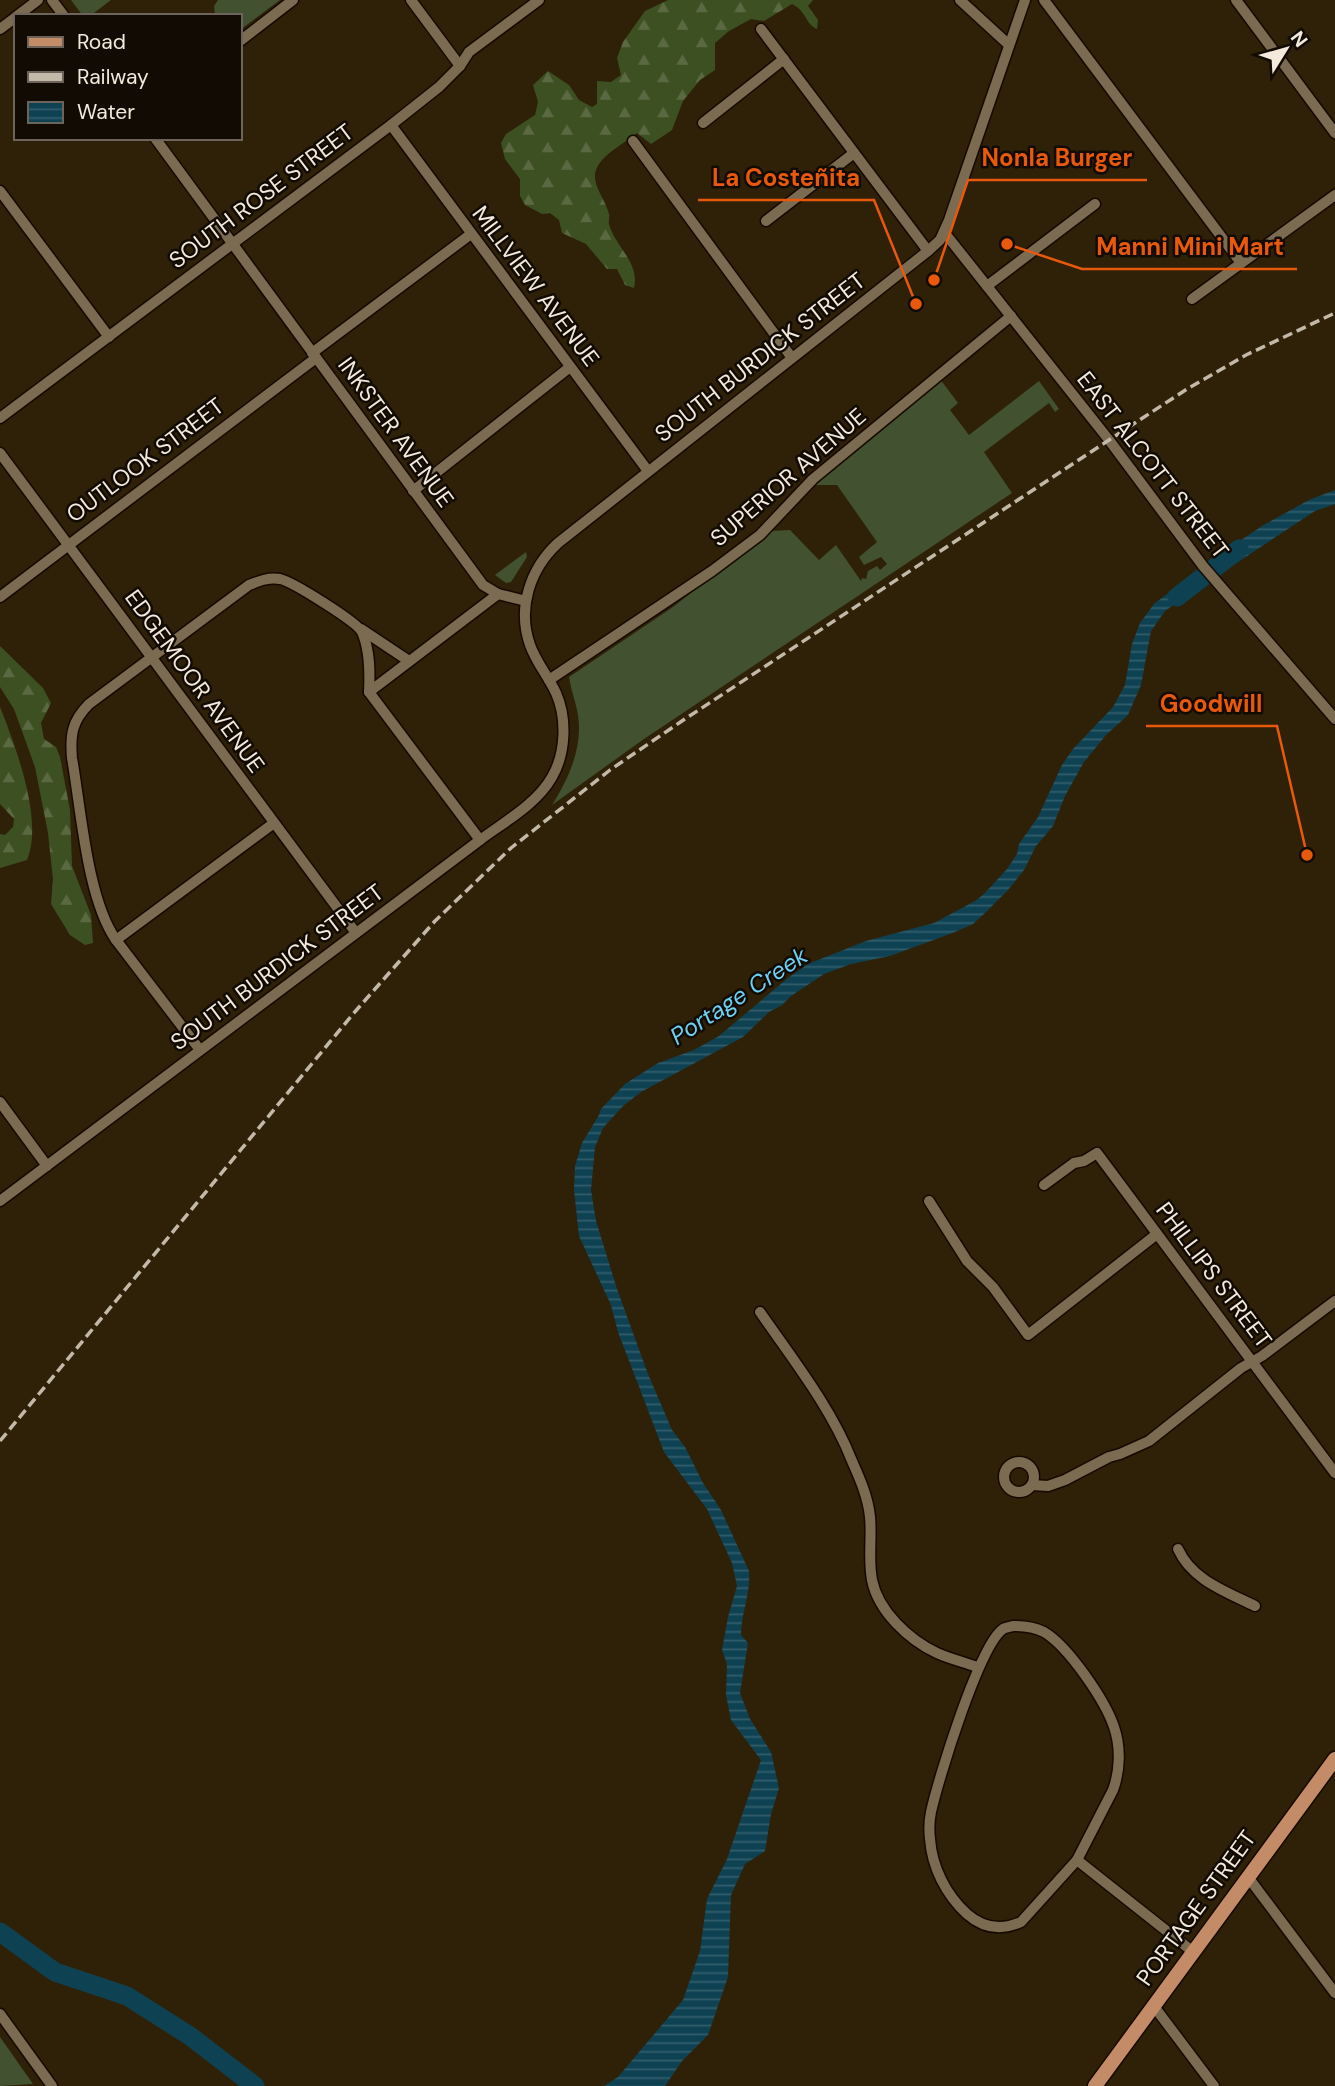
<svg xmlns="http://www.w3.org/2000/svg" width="1335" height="2086" viewBox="0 0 1335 2086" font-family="'DM Sans',sans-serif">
<defs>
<pattern id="forest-firs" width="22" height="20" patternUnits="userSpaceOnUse" patternTransform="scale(1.75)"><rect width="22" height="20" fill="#3d5022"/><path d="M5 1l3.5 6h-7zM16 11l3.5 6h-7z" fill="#5a6942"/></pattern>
<pattern id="water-rules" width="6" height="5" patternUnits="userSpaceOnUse" patternTransform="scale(1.75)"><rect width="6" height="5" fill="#0e4253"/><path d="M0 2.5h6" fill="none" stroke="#325d6b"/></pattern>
</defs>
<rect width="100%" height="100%" fill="#2e2108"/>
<g fill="#42512f">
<polygon points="71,0 111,0 90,16 83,16"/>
<polygon points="218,0 280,0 240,30 240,16 229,16 228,14 215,15 214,6"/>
<path d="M940,379l18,24 -8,7 19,25 70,-54 20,28 -4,3 -6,-9 -65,49 28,41 -368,246 -92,66c17,-27 31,-58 26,-90 -2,-12 -7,-25 -9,-38l104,-70 97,-76 20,-1 29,30 17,-15 25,36 1,-3 4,1 2,-8 9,-5 3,4 7,-6 -6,-7 -17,8 -5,-8 18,-15 -40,-57h-21l-2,-3z"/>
<polygon points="526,552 527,557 511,582 506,583 495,575"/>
<polygon points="0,2037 33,2084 0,2086"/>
</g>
<g fill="url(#forest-firs)">
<path d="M668,0h145l-5,6 10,14 -1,9c-12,-5 -10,-18 -25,-25l-28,17 -13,-2 -22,12 -14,12v27l-15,10 -17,21 -11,29 -21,14 -14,-11c-11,9 -30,19 -38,31 -12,17 6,33 10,50 1,3 -1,7 0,10 6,23 31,38 25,64l-9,-3 -8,-16h-10l-21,-25 -24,-11 -3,-13 -9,-7 -8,1 -17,-9 -5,-9v-17l-15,-20 -4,-16 5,-9 29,-19 3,-13 -5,-17 15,-14 21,14 10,15 13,7 5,-3v-23l14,1 10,-7 -4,-17 6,-16 22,-31z"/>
<polygon points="0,646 43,688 51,703 41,723 44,739 56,747 60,757 70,810 72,866 91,915 93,943 85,945 70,935 51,904 53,879 48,833 35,767 14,709 0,687"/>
<path d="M0,707c15,38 44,113 27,153l-27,8v-34l5,1 8,-8 1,-8 -14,-15z"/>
</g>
<g fill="url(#water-rules)">
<polygon points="1335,490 1335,504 1315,511 1235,564 1221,570 1213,559 1262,526 1309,500"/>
<path d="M1192,575l8,11 -35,25 -14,20 -10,54 -13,30 -22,20 -22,27 -19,34 -12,30 -17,20 -12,24 -16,20 -23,23 -12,11 -18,8 -65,24 -39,8 -27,10 -33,22 -9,9 -13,7 -26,25 -102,55 -18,14 -20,22 -8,19 -4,43 5,31 21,68 31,85 24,56 13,17 18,36 18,27 28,61c2,22 -8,42 -8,64l7,8 -8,50 10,26 21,33 8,36 -8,26 -6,37 -20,13 -14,31 -3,82 -20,58 -26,26 -17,25h-61l14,-9 65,-77 17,-49 7,-52 20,-40 34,-99 -30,-40 -5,-25 1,-31 -5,-14 6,-33 9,-31 -5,-23 -25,-54 -43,-57 -46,-120 -7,-27 -32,-69 -5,-46 1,-24 7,-23 17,-28 2,-6 24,-25 33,-21 36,-13 25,-14 69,-58 20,-14 58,-23 68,-18 41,-22 9,-7 23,-25 10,-15 2,-10 19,-27 24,-52 11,-16 40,-42 12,-22 7,-41 8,-21 14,-19z"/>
</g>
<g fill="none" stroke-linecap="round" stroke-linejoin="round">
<g stroke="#0e4253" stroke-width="19">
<polyline points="1177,597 1239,549"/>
<polyline points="0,1932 55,1972 127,1996 190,2036 255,2086"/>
</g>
<defs>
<g id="minor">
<polyline points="52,0 64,16"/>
<polyline points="411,0 460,66"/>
<polyline points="960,0 1008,44"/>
<polyline points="1044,0 1241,263"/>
<polyline points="1236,0 1335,133"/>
<polyline points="17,16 38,0"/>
<polyline points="0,29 16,17"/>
<polyline points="761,29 928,251"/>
<polyline points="240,41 293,0"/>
<polyline points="703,123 784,59"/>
<polyline points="391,125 648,471"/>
<polyline points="155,138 483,585 498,594 526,601"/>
<polyline points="633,141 792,358"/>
<polyline points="0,191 109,337"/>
<polyline points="766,221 854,153"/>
<polyline points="944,232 1109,440 1203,566 1335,719"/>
<polyline points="987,286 1095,204"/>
<polyline points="1192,299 1335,195"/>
<polyline points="312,353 471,234"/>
<polyline points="0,418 391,125 439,87 460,66 469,52 539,0"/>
<polyline points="0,453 356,933"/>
<polyline points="413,491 570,367"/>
<polyline points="0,597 316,358"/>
<polyline points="361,629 409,661"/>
<polyline points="549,680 712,571 760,535 813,479 1011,316"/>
<polyline points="369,692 480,840"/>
<polyline points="369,692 498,594"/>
<polyline points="116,940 274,823"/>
<path d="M200,1050l-84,-110c-29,-41 -35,-131 -44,-182 -2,-23 0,-37 17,-54l160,-119c10,-4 20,-8 31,-6 13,3 77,43 82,53 8,18 8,40 7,60"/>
<polyline points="0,1102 47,1166"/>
<polyline points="1044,1185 1074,1163 1084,1161 1097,1153 1335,1473"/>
<path d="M0,1201l480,-361c24,-18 57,-36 72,-63 14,-24 15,-59 4,-84 -8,-17 -20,-31 -26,-48 -13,-37 0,-76 28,-102l370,-292 12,-11 9,-20 76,-220"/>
<polyline points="929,1201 967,1261 993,1287 1028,1335 1157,1234"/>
<path d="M760,1312c32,46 72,97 92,149 8,18 16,36 18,56 2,21 -2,42 2,63 6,31 37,60 65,73 13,6 27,9 40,14"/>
<circle cx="1019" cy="1477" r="15"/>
<polyline points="1032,1485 1048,1486 1065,1480 1109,1457 1120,1454 1149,1441 1241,1368 1262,1356 1335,1301"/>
<path d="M1178,1549c14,31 47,42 77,57"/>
<path d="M1013,1626c12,0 21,1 31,6 24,14 61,68 70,95 7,20 6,44 -1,63l-36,70 -56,62c-20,9 -38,6 -54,-8 -21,-19 -35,-47 -37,-75 -1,-9 -1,-18 1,-27 7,-32 48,-166 72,-183 3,-2 7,-2 10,-3z"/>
<polyline points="1077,1860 1192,1951"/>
<polyline points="1248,1877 1335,1993"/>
<polyline points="1153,2005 1214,2086"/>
<polyline points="0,2014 52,2086"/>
</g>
<polyline id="major" points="1095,2086 1335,1759"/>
</defs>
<use href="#minor" stroke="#160900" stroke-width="13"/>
<use href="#major" stroke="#160900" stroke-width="17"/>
<use href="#minor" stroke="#7b6b51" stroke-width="10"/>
<use href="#major" stroke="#c48b67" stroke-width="14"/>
<polyline stroke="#c3b9a8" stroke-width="3.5" stroke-dasharray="10 5" stroke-linecap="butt" points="0,1441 353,1014 435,921 511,848 610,770 682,721 1109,440 1187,389 1246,355 1335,313"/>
</g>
<g text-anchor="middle" stroke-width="5" stroke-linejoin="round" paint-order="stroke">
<g font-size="23" fill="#f3eadc" stroke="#120b03">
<text transform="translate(261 196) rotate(-37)" y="8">SOUTH ROSE STREET</text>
<text transform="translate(536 286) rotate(53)" y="8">MILLVIEW AVENUE</text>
<text transform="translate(760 357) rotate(-38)" y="8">SOUTH BURDICK STREET</text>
<text transform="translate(396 432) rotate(54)" y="8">INKSTER AVENUE</text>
<text transform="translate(145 460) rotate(-37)" y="8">OUTLOOK STREET</text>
<text transform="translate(1153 465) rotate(52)" y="8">EAST ALCOTT STREET</text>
<text transform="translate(788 477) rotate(-41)" y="8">SUPERIOR AVENUE</text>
<text transform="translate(195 681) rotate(54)" y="8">EDGEMOOR AVENUE</text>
<text transform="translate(277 967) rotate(-37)" y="8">SOUTH BURDICK STREET</text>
<text transform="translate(1214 1275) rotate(53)" y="8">PHILLIPS STREET</text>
<text transform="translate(1196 1908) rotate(-54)" y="8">PORTAGE STREET</text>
</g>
<g font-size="24" font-style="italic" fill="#6ed0f3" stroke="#120b03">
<text transform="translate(739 996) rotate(-33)" y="8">Portage Creek</text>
</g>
</g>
<path fill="none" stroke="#e8590c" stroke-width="2.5" d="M934 280L968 180H1147M916 304L874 200H698M1007 244L1082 269H1297M1307 855L1277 726H1146"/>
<g fill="#e8590c" stroke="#120b03" stroke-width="2.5">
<circle cx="934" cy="280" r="7"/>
<circle cx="916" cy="304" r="7"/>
<circle cx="1007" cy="244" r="7"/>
<circle cx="1307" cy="855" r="7"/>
</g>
<g font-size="24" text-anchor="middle" font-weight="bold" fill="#e8590c" stroke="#120b03" stroke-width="5" stroke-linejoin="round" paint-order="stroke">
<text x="1057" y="166">Nonla Burger</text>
<text x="786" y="186">La Costeñita</text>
<text x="1190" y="255">Manni Mini Mart</text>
<text x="1211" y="712">Goodwill</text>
</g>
<rect x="14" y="14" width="228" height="126" fill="#120b03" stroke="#6c645a" stroke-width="2"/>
<rect x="28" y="37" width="35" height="10" fill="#c48b67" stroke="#6c645a" stroke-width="2"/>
<text x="77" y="49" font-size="21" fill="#f3eadc">Road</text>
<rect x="28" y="72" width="35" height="10" fill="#c3b9a8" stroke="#6c645a" stroke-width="2"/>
<text x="77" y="84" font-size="21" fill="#f3eadc">Railway</text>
<rect x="28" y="102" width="35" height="21" fill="url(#water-rules)" stroke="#6c645a" stroke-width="2"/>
<text x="77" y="119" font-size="21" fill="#f3eadc">Water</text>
<g transform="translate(1286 49) rotate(53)" stroke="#120b03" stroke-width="5" paint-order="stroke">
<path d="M0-5L12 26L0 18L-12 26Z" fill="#f3eadc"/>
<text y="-10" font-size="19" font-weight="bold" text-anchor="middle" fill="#f3eadc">N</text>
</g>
</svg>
